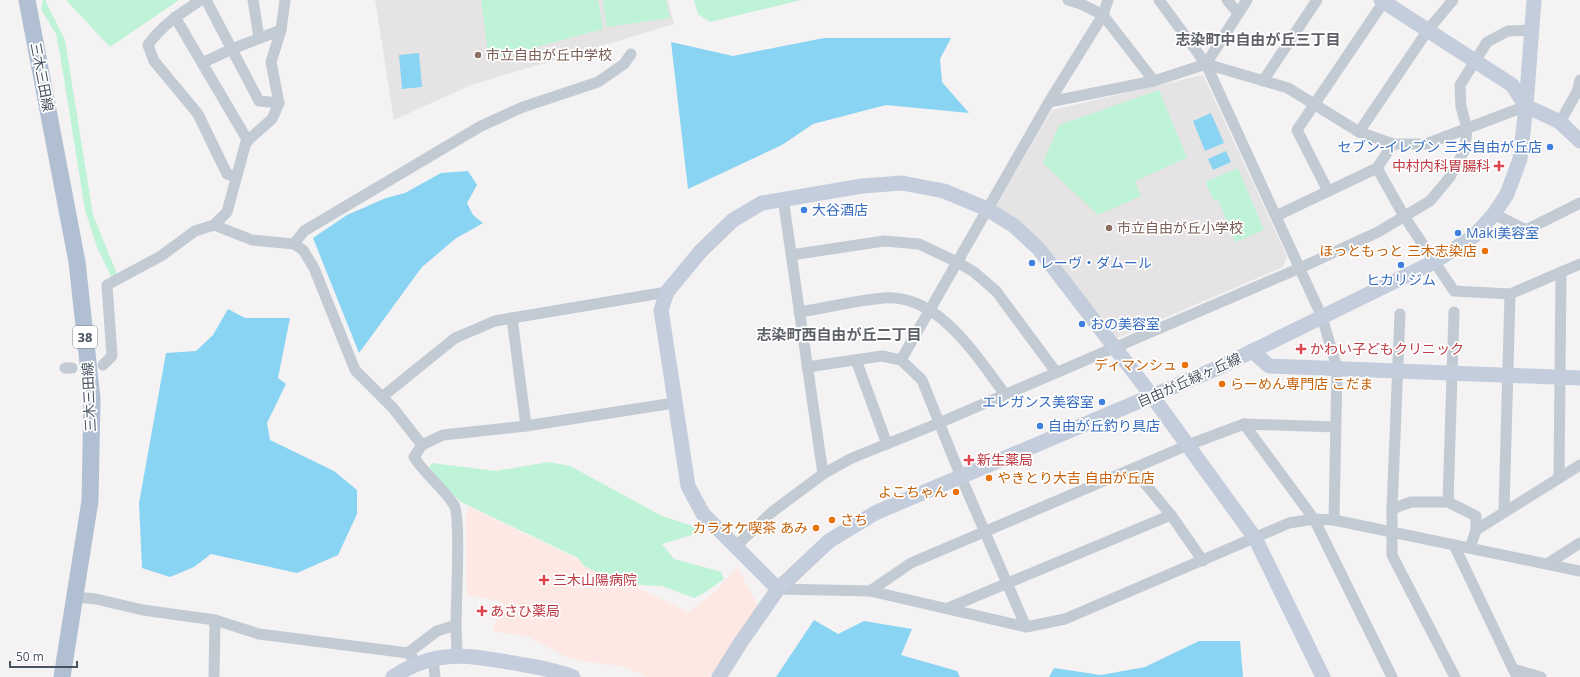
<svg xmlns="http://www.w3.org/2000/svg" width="1580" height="677" viewBox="0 0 1580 677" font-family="'Open Sans','Noto Sans JP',sans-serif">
<rect width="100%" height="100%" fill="#f4f2f2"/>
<g fill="#e6e3e4">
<polygon points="375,0 668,0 674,24 471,85 394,120"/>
<polygon points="1203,75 1287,256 1283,267 1120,337 1111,338 1049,250 996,205 1052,110"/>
</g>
<polygon fill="#fde8e4" points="469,507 688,612 715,592 737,567 758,605 710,677 647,677 622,666 579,661 565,656 529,637 492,631 502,605 497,600 467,595 466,515"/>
<g fill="#bff3d8">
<polygon points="43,0 45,0 65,40 93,215 117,274 111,276 97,247 85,210 60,54 56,34 41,9"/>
<polygon points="66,0 179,0 110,47"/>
<polygon points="481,0 598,0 603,29 489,60"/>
<polygon points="603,0 666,0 670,18 607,27"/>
<polygon points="694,0 801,0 710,22 698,14"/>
<polygon points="1159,90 1187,158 1135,181 1141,196 1098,215 1043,163 1059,125"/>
<polygon points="1238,168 1264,230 1235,242 1218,200 1214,201 1205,182"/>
<polygon points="549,462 570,466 662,516 699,528 695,534 662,544 674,559 715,570 721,572 724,579 701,595 694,598 662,586 621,584 584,566 578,558 461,502 444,486 429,467 432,463 496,471"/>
</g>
<g fill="#8ad4f3">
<polygon points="824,38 951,38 940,59 942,82 969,113 886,105 813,124 782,145 688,189 671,42 733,56"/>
<polygon points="419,53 422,87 402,89 399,55"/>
<polygon points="1211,113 1224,143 1205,151 1193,121"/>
<polygon points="1226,151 1231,162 1213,170 1208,159"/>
<polygon points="468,171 477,185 467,203 473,215 483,223 455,239 422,267 359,353 313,238 347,215 386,198 405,193 441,173"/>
<polygon points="228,309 245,318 290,318 278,378 286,384 267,423 270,440 334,471 357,490 357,514 338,555 297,573 211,554 194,567 170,577 142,568 139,503 166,353 196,351 213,335"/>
<polygon points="814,620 838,634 864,621 912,629 901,655 957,671 960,677 776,677"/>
<polygon points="1199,641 1240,641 1243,677 1049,677 1054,668 1101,675 1145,667"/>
</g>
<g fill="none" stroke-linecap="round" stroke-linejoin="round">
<g stroke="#c2cbd4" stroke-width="11">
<path d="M201,0c-20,13 -39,25 -53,45l6,16 44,53 29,60 9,3"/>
<polyline points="206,0 259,101 279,103"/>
<polyline points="253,0 259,38"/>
<polyline points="1068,0 1081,4 1103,15 1154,81"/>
<polyline points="1227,0 1238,13"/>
<polyline points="175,17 248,141"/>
<polyline points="202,63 232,49 281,30"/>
<polyline points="1206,64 1247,0"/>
<polyline points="1263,81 1317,0"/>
<polyline points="1049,102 1154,81 1206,64 1288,88 1359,132 1393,144 1426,144 1526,106"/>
<polyline points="1560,122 1577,92 1580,80"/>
<polyline points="1359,132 1428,30 1453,0"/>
<polyline points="1377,168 1404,216 1454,291 1510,294"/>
<polyline points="1328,191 1297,130 1385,0"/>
<polyline points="783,198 823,474"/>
<polyline points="1494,214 1526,230 1580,203"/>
<polyline points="1276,216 1377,168 1393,144"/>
<polyline points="214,225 252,240 294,244 303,250 314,268 355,370 393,408 422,445"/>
<polyline points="294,244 304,231 481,126 523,107 598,82 624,64 631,54"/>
<polyline points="791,255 884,241 919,244 957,262 974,272 996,291 1056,372"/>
<polyline points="667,292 512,318 526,426 674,403"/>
<path d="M799,312c28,-4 57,-12 85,-14 55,-4 92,58 121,96"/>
<polyline points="1400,314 1392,509 1392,555 1455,677"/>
<polyline points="856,360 887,444"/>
<polyline points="901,360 1049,102 1103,15 1108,0"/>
<polyline points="103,365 112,356 107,285 161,256 195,231 214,225 227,212 246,142 272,119 279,103 271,62 281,30 285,0"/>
<polyline points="807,367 882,356 901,360 922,380 961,477 1026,627"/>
<polyline points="65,368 72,368"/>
<polyline points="382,397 455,338 495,321 512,318"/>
<polyline points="1244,424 1314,519 1392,677"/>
<polyline points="1133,469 1171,515 1203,561"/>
<polyline points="1559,478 1561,272"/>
<polyline points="1448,502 1454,312"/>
<polyline points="1392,509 1411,502 1448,502 1476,516 1476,530"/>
<polyline points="1504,511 1510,294 1580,264"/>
<polyline points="1334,520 1580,571"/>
<polyline points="1454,545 1517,677"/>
<polyline points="735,547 772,512 823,474 852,458 939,423 1300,268 1378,232 1430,201 1450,177 1465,149 1467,128 1461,107 1460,85 1487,42 1508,31 1532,30"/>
<polyline points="1470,548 1476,530 1580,465"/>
<polyline points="1547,564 1580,543"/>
<polyline points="778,589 870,591 1026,627 1065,619 1289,523 1314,519 1334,520 1337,368 1322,317 1206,64 1159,0"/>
<polyline points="870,591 911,563 1188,445 1244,424 1335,427"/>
<polyline points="74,597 96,599 143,610 215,620 259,634 408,653"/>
<polyline points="948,608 1171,515"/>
<polyline points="456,625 457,655"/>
<polyline points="433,658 435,677"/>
<path d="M417,663l-9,-10 29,-22 19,-6c0,-20 5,-109 -2,-120 -11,-18 -29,-30 -40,-48l8,-12 21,-10 83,-9"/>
<polyline points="1513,669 1541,677"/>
<polyline points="214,677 215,620"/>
</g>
<g stroke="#c4cddc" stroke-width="15">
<polyline points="1381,0 1512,85 1526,106 1560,122 1580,141"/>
<polyline points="1252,351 1269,366 1580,378"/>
<polyline points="778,589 703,514 688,486 661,310 667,292 700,252 733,220 762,203 862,186 902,183 944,191 987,209 1013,225 1039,249 1152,396 1255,538 1323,677"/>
<path d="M393,677c42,-28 74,-22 121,-14 20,4 40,6 59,14"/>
<polyline points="719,677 741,642 778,589 829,541 875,513 1220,367 1434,262 1474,236 1494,214 1507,194 1520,159 1526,106 1534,0"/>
</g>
<polyline stroke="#b1bfd2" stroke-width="17" points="27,0 77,262 92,399 90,501 62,677"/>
</g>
<g fill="#8d6e63" stroke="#fff" stroke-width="1.5">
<circle cx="478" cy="55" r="4"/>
<circle cx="1109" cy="228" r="4"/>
</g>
<g fill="#3f7fe0" stroke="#fff" stroke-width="1.5">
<circle cx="1550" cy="147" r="4"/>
<circle cx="804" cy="210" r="4"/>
<circle cx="1458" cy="233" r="4"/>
<circle cx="1032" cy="263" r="4"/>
<circle cx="1401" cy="265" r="4"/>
<circle cx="1082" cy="324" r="4"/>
<circle cx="1102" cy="402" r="4"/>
<circle cx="1040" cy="426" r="4"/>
</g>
<g fill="#e0444e" stroke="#fff" stroke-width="1.5">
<path d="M1497 160h4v4h4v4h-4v4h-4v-4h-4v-4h4z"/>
<path d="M1299 343h4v4h4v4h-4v4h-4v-4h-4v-4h4z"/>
<path d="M967 454h4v4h4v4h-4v4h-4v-4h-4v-4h4z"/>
<path d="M542 574h4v4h4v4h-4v4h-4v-4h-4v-4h4z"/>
<path d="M480 605h4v4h4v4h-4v4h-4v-4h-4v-4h4z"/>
</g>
<g fill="#e8710a" stroke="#fff" stroke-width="1.5">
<circle cx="1485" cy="251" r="4"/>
<circle cx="1185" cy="365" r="4"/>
<circle cx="1222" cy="384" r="4"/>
<circle cx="989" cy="478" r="4"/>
<circle cx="956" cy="492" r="4"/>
<circle cx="832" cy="520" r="4"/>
<circle cx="816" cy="528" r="4"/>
</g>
<g text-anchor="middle" stroke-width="3.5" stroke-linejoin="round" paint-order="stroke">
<rect fill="#fff" stroke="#7f8790" stroke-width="1" x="73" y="326" width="24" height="22" rx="3"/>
<g font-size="13" font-weight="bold" fill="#485361">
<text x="85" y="342">38</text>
</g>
<g font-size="14" fill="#785e54" stroke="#fff" text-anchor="start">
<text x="486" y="60">市立自由が丘中学校</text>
<text x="1117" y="233">市立自由が丘小学校</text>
</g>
<g font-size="14" fill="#485361" stroke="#fff">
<text transform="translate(42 77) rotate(79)" y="5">三木三田線</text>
<text transform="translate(1189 380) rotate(-24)" y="5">自由が丘緑ヶ丘線</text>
<text transform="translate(89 397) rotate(-93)" y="5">三木三田線</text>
</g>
<g font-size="14" fill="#366cbe" stroke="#fff" text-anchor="start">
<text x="1542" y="152" text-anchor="end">セブン-イレブン 三木自由が丘店</text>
<text x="812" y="215">大谷酒店</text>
<text x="1466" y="238">Maki美容室</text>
<text x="1040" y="268">レーヴ・ダムール</text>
<text x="1401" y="285" text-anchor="middle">ヒカリジム</text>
<text x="1090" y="329">おの美容室</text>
<text x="1094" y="407" text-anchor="end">エレガンス美容室</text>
<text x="1048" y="431">自由が丘釣り具店</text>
</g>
<g font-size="14" fill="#be3a42" stroke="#fff" text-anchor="start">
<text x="1490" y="171" text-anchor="end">中村内科胃腸科</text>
<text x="1310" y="354">かわい子どもクリニック</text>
<text x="977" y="465">新生薬局</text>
<text x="553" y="585">三木山陽病院</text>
<text x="490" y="616">あさひ薬局</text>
</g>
<g font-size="14" fill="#c56008" stroke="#fff" text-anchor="end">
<text x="1477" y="256">ほっともっと 三木志染店</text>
<text x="1177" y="370">ディマンシュ</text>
<text x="1230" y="389" text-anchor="start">らーめん専門店 こだま</text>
<text x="997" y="483" text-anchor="start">やきとり大吉 自由が丘店</text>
<text x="948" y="497">よこちゃん</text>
<text x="840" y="525" text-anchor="start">さち</text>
<text x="808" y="533">カラオケ喫茶 あみ</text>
</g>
<g font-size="15" font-weight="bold" fill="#5e6168" stroke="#fff">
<text x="1258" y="45">志染町中自由が丘三丁目</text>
<text x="839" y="340">志染町西自由が丘二丁目</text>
</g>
</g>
<path d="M10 661v6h67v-6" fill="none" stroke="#485361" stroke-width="2"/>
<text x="16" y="661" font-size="12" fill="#485361" stroke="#ffffff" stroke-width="3" paint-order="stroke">50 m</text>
</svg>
